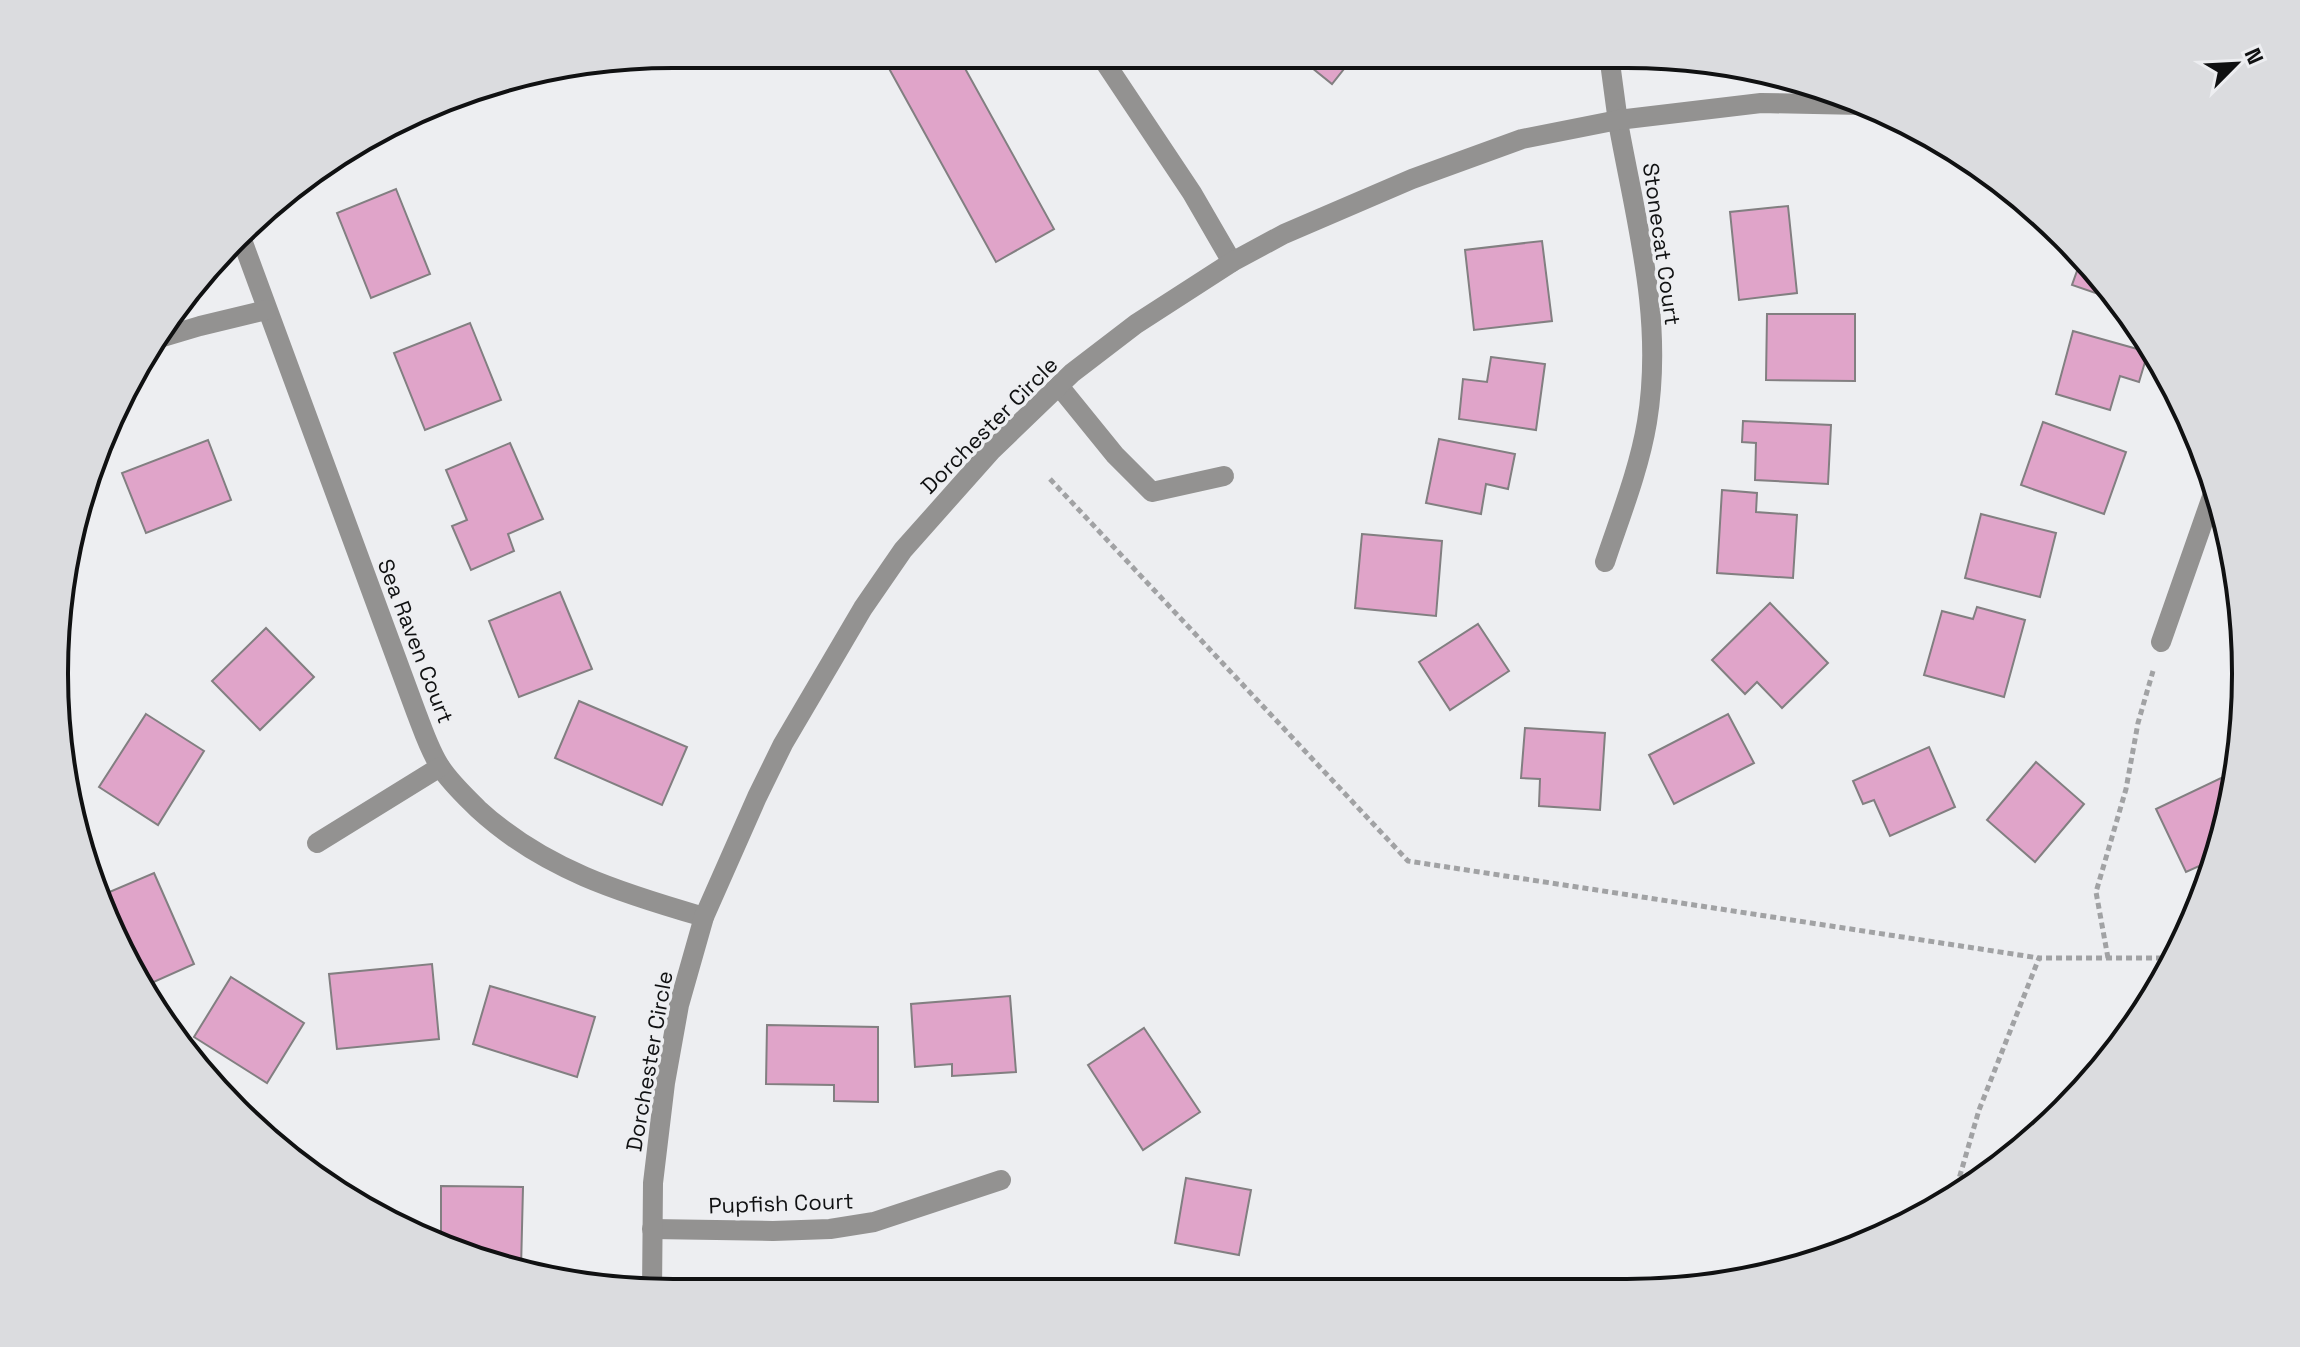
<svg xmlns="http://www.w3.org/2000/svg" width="2300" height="1347" viewBox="0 0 2300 1347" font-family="'Space Grotesk',sans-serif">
<rect width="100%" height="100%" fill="#edeef1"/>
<g fill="#e0a4c9" stroke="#827f81" stroke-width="2">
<polygon points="881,54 957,54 1054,229 996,262"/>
<polygon points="1296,55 1355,55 1332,84"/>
<polygon points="396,189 430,274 371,298 337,213"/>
<polygon points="1788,206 1797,293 1739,300 1730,212"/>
<polygon points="1542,241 1552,321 1474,330 1465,250"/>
<polygon points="2082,257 2133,319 2112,312 2116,300 2072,285"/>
<polygon points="1767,314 1855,314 1855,381 1766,380"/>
<polygon points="470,323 501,400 425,430 394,353"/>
<polygon points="2073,331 2148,352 2139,382 2120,376 2110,410 2056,394"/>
<polygon points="1491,357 1545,364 1536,430 1459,419 1463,379 1487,382"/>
<polygon points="1743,421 1831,425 1828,484 1755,480 1756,443 1742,442"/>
<polygon points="2043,422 2126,452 2104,514 2021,485"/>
<polygon points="1439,439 1515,454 1508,489 1486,484 1481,514 1426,503"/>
<polygon points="208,440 231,500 146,533 122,473"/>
<polygon points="510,443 543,519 508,534 514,551 471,570 452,526 467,520 446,470"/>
<polygon points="1722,490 1757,493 1756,512 1797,515 1793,578 1717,573"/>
<polygon points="1981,514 2056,533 2040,597 1965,578"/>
<polygon points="1362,534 1442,541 1436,616 1355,608"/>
<polygon points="560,592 592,669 519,697 489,621"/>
<polygon points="1770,603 1828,663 1782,708 1757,682 1745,694 1712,660"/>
<polygon points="1977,607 2025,620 2004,697 1924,675 1942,611 1973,619"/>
<polygon points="1478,624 1509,671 1450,710 1419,662"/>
<polygon points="266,628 314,677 260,730 212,681"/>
<polygon points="579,701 687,747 662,805 555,758"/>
<polygon points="146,714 204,751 158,825 99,787"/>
<polygon points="1728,714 1754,763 1674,804 1649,755"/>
<polygon points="1525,728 1605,733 1600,810 1539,806 1540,779 1521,778"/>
<polygon points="1929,747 1955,807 1890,836 1874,800 1863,804 1853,781"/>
<polygon points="2036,762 2084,804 2035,862 1987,820"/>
<polygon points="2221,778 2232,801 2215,859 2186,872 2156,809"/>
<polygon points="154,873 194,964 147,985 100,896"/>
<polygon points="432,964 439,1039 337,1049 329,974"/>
<polygon points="231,977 304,1023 267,1083 194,1037"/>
<polygon points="490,986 595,1017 577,1077 473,1044"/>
<polygon points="1010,996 1016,1072 952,1076 952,1064 915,1067 911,1004"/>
<polygon points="767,1025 878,1027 878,1102 834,1101 834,1085 766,1084"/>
<polygon points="1144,1028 1200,1112 1143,1150 1088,1065"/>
<polygon points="1186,1178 1251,1190 1239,1255 1175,1243"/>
<polygon points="441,1186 523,1187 521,1269 475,1260 441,1243"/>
</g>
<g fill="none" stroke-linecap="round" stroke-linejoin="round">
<g stroke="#a1a2a4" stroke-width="5" stroke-dasharray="6 4" stroke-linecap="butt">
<polyline points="1050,479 1408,861 2039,958"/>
<polyline points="2108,958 2096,892 2126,789 2138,723 2153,671"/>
<polyline points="1954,1196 1979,1110 2039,958 2174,958"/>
</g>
<polyline stroke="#939291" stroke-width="20" points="1059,386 1115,455 1152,492 1224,476"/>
<g stroke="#939291" stroke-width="20">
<polyline points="1100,55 1192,193 1232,262"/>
<path d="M242,240l174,472c7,18 14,40 25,56 10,15 24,28 37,41 65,60 143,84 226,108"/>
<polyline points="153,340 200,326 266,310"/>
<path d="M1605,562c15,-45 34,-92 42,-140 17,-103 -11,-200 -29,-300 -3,-22 -6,-45 -9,-67"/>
<polyline points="2161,642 2215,488"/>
<polyline points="317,843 440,767"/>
<polyline points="652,1229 773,1231 830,1229 874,1222 1001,1180"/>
<polyline points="652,1292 653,1183 665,1083 679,1005 704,917 757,797 783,744 863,608 903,550 991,451 1072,373 1136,324 1232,262 1284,234 1412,179 1522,139 1618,120 1761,103 1862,105"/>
</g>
</g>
<g text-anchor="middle" stroke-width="7" stroke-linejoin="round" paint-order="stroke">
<g font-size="22" fill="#101112" stroke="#edeef1">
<text transform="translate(1662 244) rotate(82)" y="8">Stonecat Court</text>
<text transform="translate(989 425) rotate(-45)" y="8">Dorchester Circle</text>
<text transform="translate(416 641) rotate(69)" y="8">Sea Raven Court</text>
<text transform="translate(649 1061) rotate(-80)" y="8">Dorchester Circle</text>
<text transform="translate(781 1203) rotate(-2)" y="8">Pupfish Court</text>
</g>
</g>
<path d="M0 0H2300V1347H0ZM673 68H1627A605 605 0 0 1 2232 673V674A605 605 0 0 1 1627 1279H673A605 605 0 0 1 68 674V673A605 605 0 0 1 673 68Z" fill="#dbdcdf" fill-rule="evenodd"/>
<path fill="none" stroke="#101112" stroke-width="4" d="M673 68H1627A605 605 0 0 1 2232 673V674A605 605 0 0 1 1627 1279H673A605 605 0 0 1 68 674V673A605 605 0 0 1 673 68Z"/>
<g transform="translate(2236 64) rotate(66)" stroke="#edeef1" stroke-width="6" paint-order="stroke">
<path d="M0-6L14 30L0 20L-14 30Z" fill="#101112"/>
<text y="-12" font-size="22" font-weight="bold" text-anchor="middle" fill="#101112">N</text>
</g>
</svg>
